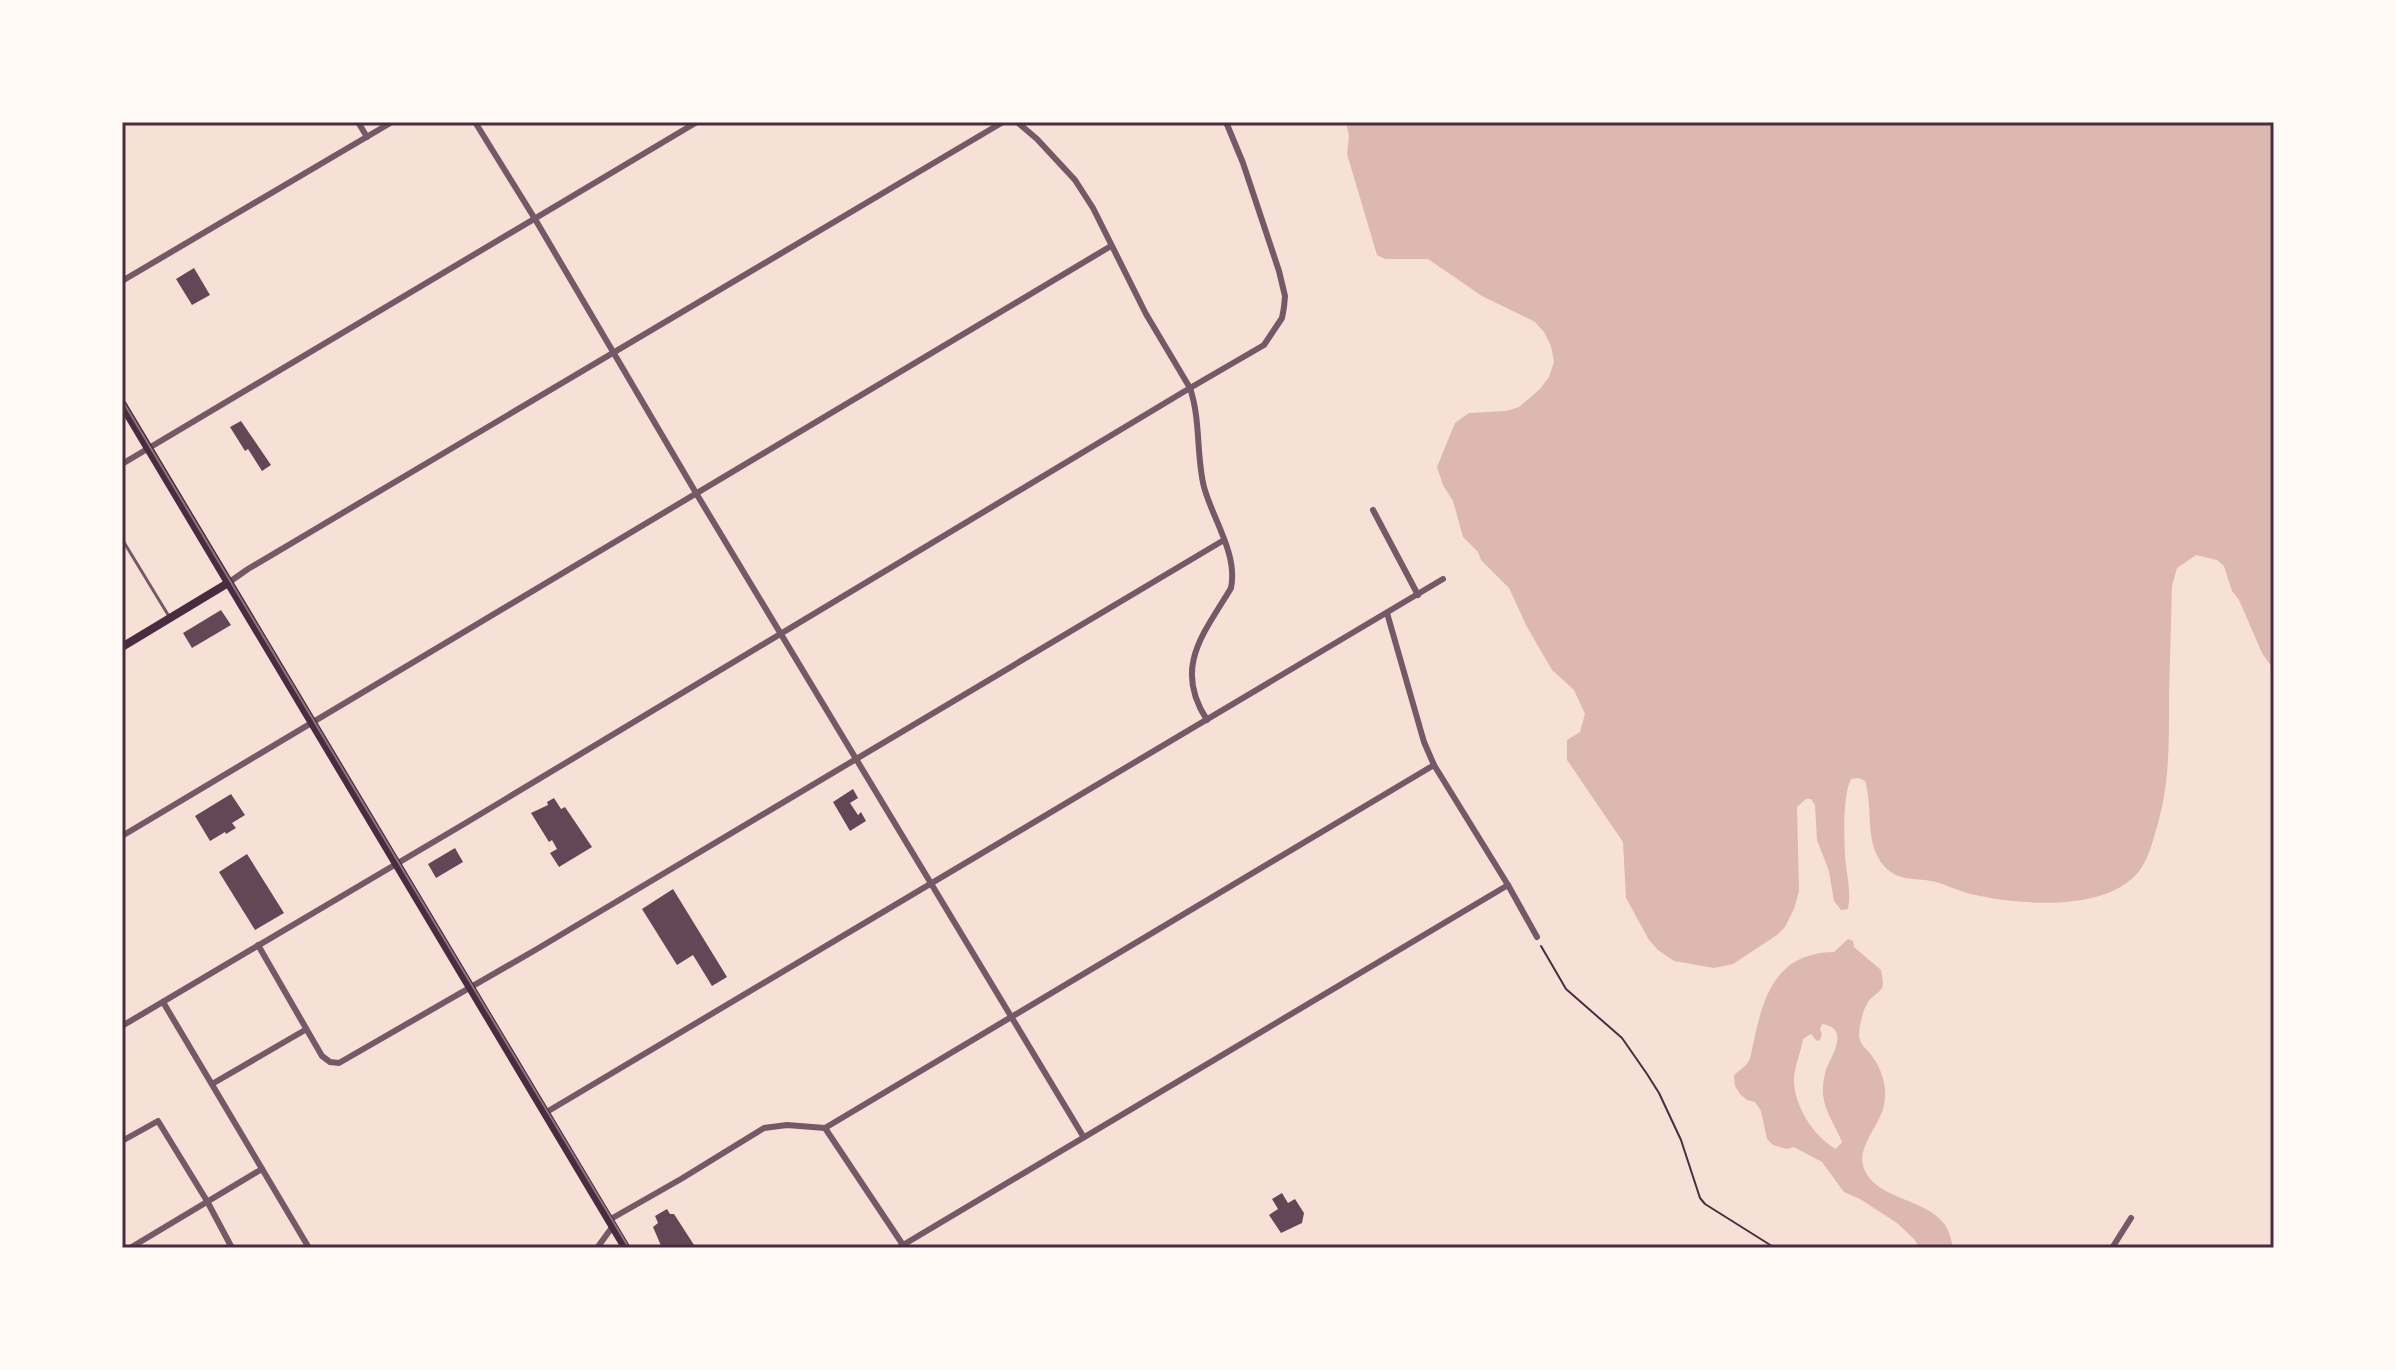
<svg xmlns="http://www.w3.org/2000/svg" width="2396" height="1370" viewBox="0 0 2396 1370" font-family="Cabin,sans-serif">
<rect width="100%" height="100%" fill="#f7e1d7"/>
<g fill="#dcb8b0" fill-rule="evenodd">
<path d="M1346,122h928v548l-12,-17 -23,-53 -7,-9 -8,-25 -7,-6 -21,-5 -19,13 -5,18c-1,36 -2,73 -3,109 0,48 1,93 -14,138 -3,12 -7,24 -13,34 -31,47 -124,38 -171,27 -14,-3 -27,-11 -40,-13 -17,-3 -33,0 -46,-14 -22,-24 -11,-58 -20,-86l-6,-3 -8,1c-9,17 -7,66 -5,87 2,15 5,28 2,43l-7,1 -7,-9 -5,-30 -12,-31 -2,-35 -4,-6h-5l-9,8 2,84 -5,18 -9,18 -8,8 -44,29 -19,4 -40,-7 -16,-11 -9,-10 -23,-42 -3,-56 -56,-82v-20l13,-8 5,-18 -11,-24 -22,-20 -25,-43 -18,-39 -28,-28 -3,-8 -15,-15 -10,-36 -10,-16 -6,-18 18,-44 14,-10 37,-2 13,-4 21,-18 9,-12 5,-15 -3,-16 -7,-14 -9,-10 -53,-26 -54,-37h-43l-8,-4 -30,-101 2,-18z"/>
<path d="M1848,939l5,2 1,6 27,23c1,6 3,12 1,18 -3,5 -10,8 -13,13 -6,7 -10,26 -10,35 1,7 5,11 9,15 14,16 21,38 15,58 -5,17 -25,39 -20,56 9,35 63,32 82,60 5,7 6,15 8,23h-33l-6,-9 -17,-16 -37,-24 -16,-7 -22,-30 -28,-15 -7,2 -14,-4 -6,-6 -6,-28 -6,-9 -8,-2 -7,-6 -5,-8 -1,-11 12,-10 4,-6c11,-52 19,-106 84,-107zM1822,1024c29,4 9,32 4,46 -2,7 -4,18 -3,25 2,18 13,31 19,47l-6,7c-23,-13 -43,-45 -42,-71 1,-13 7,-26 9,-39l8,-5 6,7 3,-1 2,-6 -2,-5z"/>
</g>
<g fill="#644757">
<polygon points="194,268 210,295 192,305 176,279"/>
<polygon points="241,421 271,465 262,471 248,449 245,451 230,427"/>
<polygon points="221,610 231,625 192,648 183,633"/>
<polygon points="853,789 858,798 850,803 858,815 861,812 866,821 850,831 833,802"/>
<polygon points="231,794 245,815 232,823 236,828 226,834 225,832 210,841 195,816"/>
<polygon points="554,798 561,809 565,807 592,847 559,867 550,853 557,849 552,840 549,842 531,813 548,805 547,802"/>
<polygon points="455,848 463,862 436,878 428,864"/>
<polygon points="247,854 284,913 255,930 219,872"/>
<polygon points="673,889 727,977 712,986 693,955 677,965 642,909"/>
<polygon points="1282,1193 1288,1203 1295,1199 1304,1213 1302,1223 1281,1233 1269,1215 1278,1209 1272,1199"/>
<polygon points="667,1209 670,1214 674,1214 696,1248 662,1248 653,1227 658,1223 655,1216"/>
</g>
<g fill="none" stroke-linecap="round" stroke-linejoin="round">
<polyline stroke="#4a2c40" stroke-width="2" points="1541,946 1566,989 1622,1038 1647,1074 1659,1093 1681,1140 1700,1198 1705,1204 1775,1248"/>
<polyline stroke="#755966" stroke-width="3" points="122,539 170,618"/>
<g stroke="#755966" stroke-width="6">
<polyline points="358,122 367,137"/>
<polyline points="475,122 535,219 696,493 1083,1136"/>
<polyline points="122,281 392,122"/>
<polyline points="122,464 697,122"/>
<polyline points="1373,510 1418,595"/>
<polyline points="228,583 248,569 1003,122"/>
<polyline points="1387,613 1424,742 1434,765 1508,885 1537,937"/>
<path d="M1207,720c-35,-53 -2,-88 24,-132 7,-34 -18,-68 -27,-101 -8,-32 -3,-66 -14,-99l74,-43 18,-27 2,-11 1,-11 -6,-25 -36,-108 -17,-41"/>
<polyline points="122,836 1111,246"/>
<polyline points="258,945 322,1056 330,1062 339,1063 537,949 1224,540"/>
<polyline points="163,1002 309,1248"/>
<polyline points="122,1026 464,824 1190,388 1146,314 1093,208 1075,180 1037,139 1017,122"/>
<polyline points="212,1084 305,1030"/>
<polyline points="545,1113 1443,579"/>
<polyline points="825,1128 903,1245"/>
<polyline points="122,1141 158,1121 207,1201 232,1248"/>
<polyline points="609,1220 681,1179 764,1128 787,1125 825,1128 1434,765"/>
<polyline points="130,1248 262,1169"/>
<polyline points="597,1248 613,1226"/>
<polyline points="898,1248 1508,885"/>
<polyline points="2112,1248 2131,1218"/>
</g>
<polyline stroke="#4a2c40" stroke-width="8" points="122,647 228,583"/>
<polyline stroke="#4a2c40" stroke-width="9" points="122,404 626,1248"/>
<polyline stroke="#8f747c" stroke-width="2" points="122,400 629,1248"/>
</g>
<rect width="2396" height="1370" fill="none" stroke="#fffaf5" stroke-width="248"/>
<rect x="124" y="124" width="2148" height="1122" fill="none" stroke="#4a2c40" stroke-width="3"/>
</svg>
